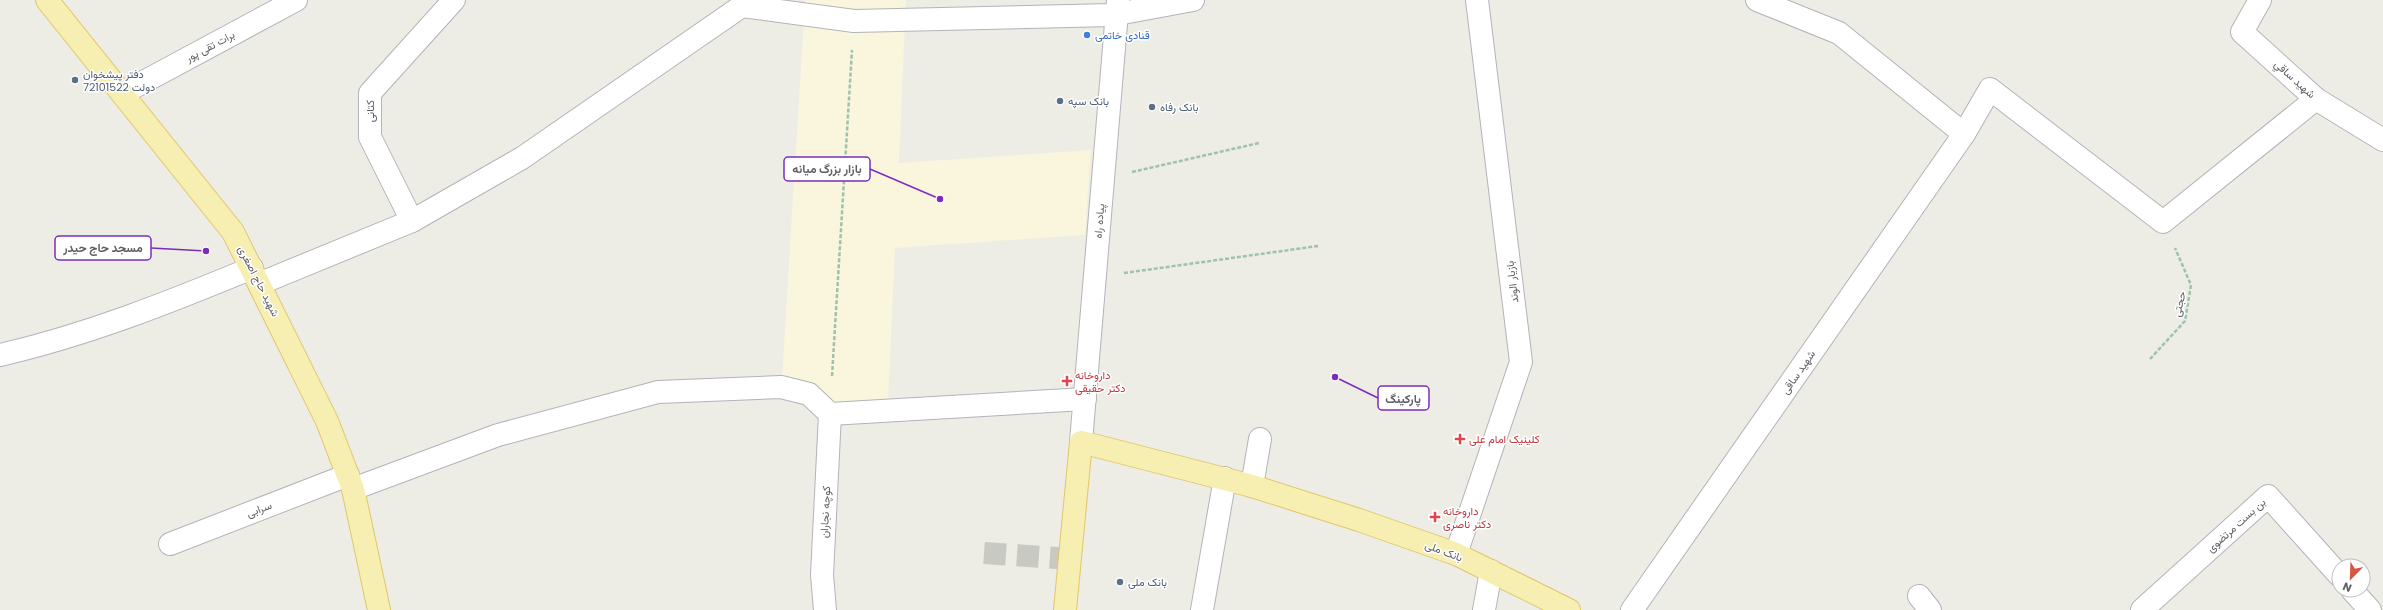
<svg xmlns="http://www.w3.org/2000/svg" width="2383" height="610" viewBox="0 0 2383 610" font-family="Poppins,Vazirmatn,sans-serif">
<rect width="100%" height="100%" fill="#edece5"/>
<polygon fill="#faf5dd" points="805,0 906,0 899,163 1091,150 1085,235 895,248 888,403 840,407 782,378"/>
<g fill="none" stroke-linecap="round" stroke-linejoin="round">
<polyline stroke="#c9c9c4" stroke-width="22" stroke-dasharray="22 11" stroke-linecap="butt" points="984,553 1070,559"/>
<defs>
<g id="minor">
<polyline points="1757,0 1839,33 1964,134"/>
<polyline points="2260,0 2242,32 2316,99 2383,140"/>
<polyline points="123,93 296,0"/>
<polyline points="412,221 370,137 370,93 454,0"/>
<polyline points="261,283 412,221 522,158 742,6 854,21 1112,15 1193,0"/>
<path d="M0,355c87,-20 170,-53 252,-87"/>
<polyline points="1081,442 1118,0"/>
<polyline points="1252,486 1260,439"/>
<polyline points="353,489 498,435 658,392 781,387 809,394 830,414 1085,399"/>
<polyline points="170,544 348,475"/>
<polyline points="1456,554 1521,362 1477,0"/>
<polyline points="2352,590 2370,610"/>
<polyline points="1919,596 1930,610"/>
<polyline points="825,610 822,575 830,414"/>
<polyline points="1202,610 1225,478"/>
<polyline points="1484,610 1491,571"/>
<polyline points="1632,610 1964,134 1990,89 2163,222 2316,99"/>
<polyline points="2142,610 2268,496 2339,575"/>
</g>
<g id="major">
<polyline points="47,0 233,232 327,421 353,489 379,610"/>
<polyline points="1065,610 1081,442 1252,486 1359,520 1456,554 1569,610"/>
</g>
</defs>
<use href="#minor" stroke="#b2b4b8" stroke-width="24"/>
<use href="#major" stroke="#e1c76a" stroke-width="24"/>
<g stroke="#9ec2aa" stroke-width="2.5" stroke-dasharray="4 2" stroke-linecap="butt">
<polyline points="1132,172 1259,143"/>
<polyline points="1124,273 1318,246"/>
<polyline points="2150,359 2185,321 2191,285 2175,248"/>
<polyline points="832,376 852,50"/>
</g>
<use href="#minor" stroke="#fff" stroke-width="22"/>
<use href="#major" stroke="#f6efb1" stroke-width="22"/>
</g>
<circle fill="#3f7fe0" stroke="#fff" stroke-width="1.5" cx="1087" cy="35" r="4"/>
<g fill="#5c6f8a" stroke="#fff" stroke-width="1.5">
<circle cx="75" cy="80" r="4"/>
<circle cx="1060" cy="101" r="4"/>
<circle cx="1152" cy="107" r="4"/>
<circle cx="1120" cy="582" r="4"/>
</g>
<g fill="#e0444e" stroke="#fff" stroke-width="1.5">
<path d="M1065 375h4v4h4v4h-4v4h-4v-4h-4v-4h4z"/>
<path d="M1458 433h4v4h4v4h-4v4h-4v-4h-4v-4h4z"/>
<path d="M1433 511h4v4h4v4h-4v4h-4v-4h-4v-4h4z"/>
</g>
<g text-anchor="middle" stroke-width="3" stroke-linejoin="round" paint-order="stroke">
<g font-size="11" fill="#366cbe" stroke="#fff" text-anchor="start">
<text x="1095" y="39">قنادی خاتمی</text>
</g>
<g font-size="11" fill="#5d5f63" stroke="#fff">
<text transform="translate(210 46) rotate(-28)" y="4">برات تقی پور</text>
<text transform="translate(2295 79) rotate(42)" y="4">شهيد ساقي</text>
<text transform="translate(370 111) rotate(-90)" y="4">کتانی</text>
<text transform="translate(1099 221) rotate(-85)" y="4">پیاده راه</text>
<text transform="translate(259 281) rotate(63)" y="4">شهید حاج اصغری</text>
<text transform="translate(1512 282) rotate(-97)" y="4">بازیار الوند</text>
<text transform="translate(2179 304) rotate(-77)" y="4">حجتی</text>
<text transform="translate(1798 372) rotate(-55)" y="4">شهید ساقی</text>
<text transform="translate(259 509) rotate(-21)" y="4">سرابی</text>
<text transform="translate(825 512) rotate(-87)" y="4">کوچه نجاران</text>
<text transform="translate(2236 525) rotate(-42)" y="4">بن بست مرتضوی</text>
<text transform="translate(1444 551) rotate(21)" y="4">بانک ملی</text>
</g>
<g font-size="11" fill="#4e5e75" stroke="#fff" text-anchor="start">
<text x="83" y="78">دفتر پیشخوان<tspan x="83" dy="13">دولت 72101522</tspan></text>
<text x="1068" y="105">بانک سپه</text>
<text x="1160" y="111">بانک رفاه</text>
<text x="1128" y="586">بانک ملی</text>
</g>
<g font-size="11" fill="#be3a42" stroke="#fff" text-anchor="start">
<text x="1075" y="379">داروخانه<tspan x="1075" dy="13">دکتر حقیقی</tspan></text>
<text x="1469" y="443">کلینیک امام علی</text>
<text x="1443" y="515">داروخانه<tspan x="1443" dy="13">دکتر ناصری</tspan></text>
</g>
</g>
<path fill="none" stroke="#7b2cbf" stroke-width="1.5" d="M940 199L870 169M206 251L151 248M1335 377L1378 398"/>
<g fill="#7b2cbf" stroke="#fff" stroke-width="1.5">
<circle cx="940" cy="199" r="4"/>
<circle cx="206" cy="251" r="4"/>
<circle cx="1335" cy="377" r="4"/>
</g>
<g fill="#fff" stroke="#7b2cbf" stroke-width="1.5">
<rect x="784" y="157" width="86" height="24" rx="4"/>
<rect x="55" y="236" width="96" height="24" rx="4"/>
<rect x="1378" y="386" width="51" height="24" rx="4"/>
</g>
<g font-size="12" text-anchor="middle" font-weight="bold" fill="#5d5f63">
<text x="827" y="173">بازار بزرگ میانه</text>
<text x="103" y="252">مسجد حاج حیدر</text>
<text x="1403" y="403">پارکینگ</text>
</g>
<g transform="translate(2351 578) rotate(203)"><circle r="19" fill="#ffffff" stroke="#bebfc1"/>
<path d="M0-3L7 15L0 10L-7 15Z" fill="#d55743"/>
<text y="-6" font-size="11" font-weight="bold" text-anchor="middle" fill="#5d5f63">N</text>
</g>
</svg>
